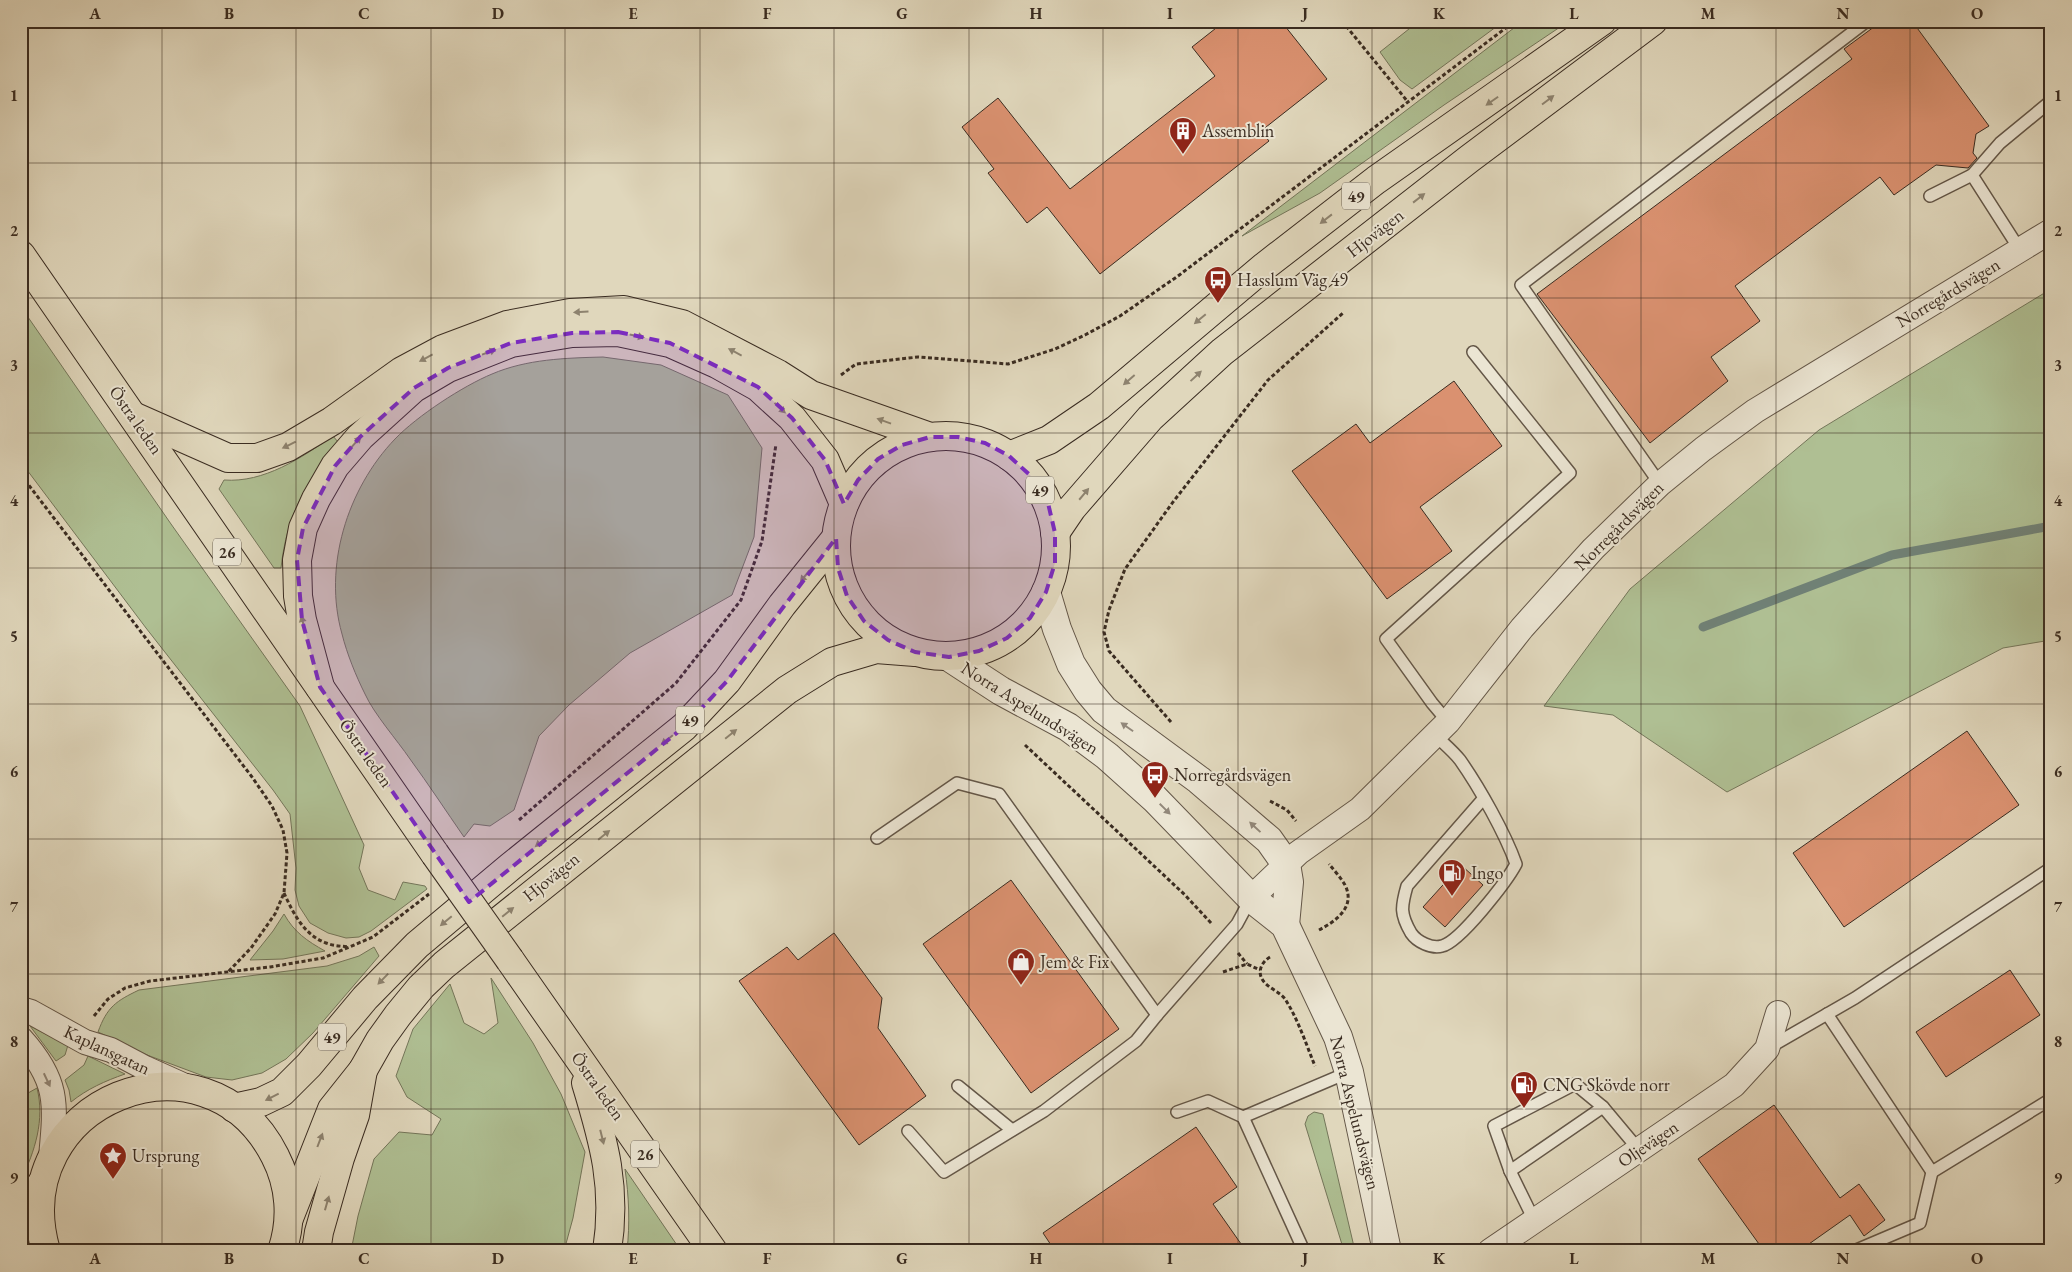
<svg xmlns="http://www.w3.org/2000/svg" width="2072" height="1272" viewBox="0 0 2072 1272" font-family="'EB Garamond',serif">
<rect width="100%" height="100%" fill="#e0d7bc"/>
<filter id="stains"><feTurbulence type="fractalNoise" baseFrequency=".004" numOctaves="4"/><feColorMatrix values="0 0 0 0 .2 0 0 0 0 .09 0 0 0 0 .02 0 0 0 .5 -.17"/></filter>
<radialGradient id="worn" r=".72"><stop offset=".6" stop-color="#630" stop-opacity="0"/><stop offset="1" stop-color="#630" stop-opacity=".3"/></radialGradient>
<g fill="#afbf93" stroke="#74765a">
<polygon points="1419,21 1504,21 1412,89 1400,80 1380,52"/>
<polygon points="1523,21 1569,21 1444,105 1320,193 1242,236"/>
<polygon points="2051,289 2051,640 2003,648 1727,792 1613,715 1544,706 1630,589 1819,430"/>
<polygon points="21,307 171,524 300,706 364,845 359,868 368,890 395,900 403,882 425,886 427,889 371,931 359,937 346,938 328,933 310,923 299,906 295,890 296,868 290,814 273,790 146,628 21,462"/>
<path d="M603,357l58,8 67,30 34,53 -8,89 -22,58 -102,58 -61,52 -30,31 -25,74 -24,16 -16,-2 -10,13c-18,-26 -35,-52 -54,-78 -13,-19 -36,-45 -45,-65 -9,-18 -18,-40 -23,-60 -19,-67 5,-145 53,-195 22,-23 68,-53 97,-65 35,-15 74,-16 111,-17z"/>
<path d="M333,436l5,6c-32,42 -51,71 -57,126h-7l-55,-79 5,-9c40,3 77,-22 109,-44z"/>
<path d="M284,914c10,18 23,27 41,37l-42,8 -33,1 23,-29z"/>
<path d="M374,947l5,9 -66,77 -27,26 -24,14 -30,7 -26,-3 -59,-22 -49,-23c9,-25 18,-31 41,-42l188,-24 32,-10z"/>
<polygon points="491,978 533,1043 561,1094 585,1152 573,1218 564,1251 351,1251 358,1216 374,1159 399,1132 432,1135 441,1119 407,1097 396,1076 413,1029 450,984 464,1023 484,1034 498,1023"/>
<polygon points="30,1026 68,1045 65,1055 56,1061"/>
<path d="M88,1056l37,18c-20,7 -38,15 -54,28l-2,-12 -4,-10 19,-15z"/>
<path d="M37,1088c8,32 -2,63 -16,92v-83z"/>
<polygon points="1314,1112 1323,1114 1355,1251 1344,1251 1305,1124 1308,1116"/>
<path d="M625,1169l56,82h-54c3,-28 2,-54 -2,-82z"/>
</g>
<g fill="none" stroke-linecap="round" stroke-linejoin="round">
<polyline stroke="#708176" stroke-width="9" points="1703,627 1892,555 2051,526"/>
</g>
<g fill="#da9170" stroke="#3a2c21">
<polygon points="1225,21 1281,21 1327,79 1261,131 1269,141 1100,274 1047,207 1027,223 988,173 994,169 962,127 998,98 1070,189 1215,76 1192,47"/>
<polygon points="1882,21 1912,21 1989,126 1976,134 1973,153 1977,158 1968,168 1936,165 1894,195 1880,177 1735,286 1760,321 1711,357 1728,381 1650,443 1537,294 1852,59 1844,49"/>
<polygon points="1454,381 1502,446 1420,507 1452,551 1387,599 1292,471 1356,424 1370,443"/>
<polygon points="1967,731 2019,805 1844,927 1793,853"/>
<polygon points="1461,865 1483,885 1445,927 1423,907"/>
<polygon points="1011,880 1119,1029 1031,1093 923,944"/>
<polygon points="834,933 882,998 878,1028 926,1096 859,1145 739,981 787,947 798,960"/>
<polygon points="2010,970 2040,1015 1946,1077 1916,1032"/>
<polygon points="1774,1105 1840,1198 1859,1184 1885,1220 1864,1236 1850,1215 1799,1251 1764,1251 1698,1159"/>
<polygon points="1196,1127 1237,1187 1213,1204 1246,1251 1055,1251 1043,1233"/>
</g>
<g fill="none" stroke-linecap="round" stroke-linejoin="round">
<defs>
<g id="service">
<polyline points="1972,175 2020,250"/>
<polyline points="1930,196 1972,175 2000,143 2051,101"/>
<polyline points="1660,484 1521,285 1867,21"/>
<polyline points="1448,722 1432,703 1386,639 1570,473 1473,352"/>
<path d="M1435,735c8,8 18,16 25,25 19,27 45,73 56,104 -9,17 -56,78 -74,82 -10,3 -25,-4 -31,-13 -11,-19 -10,-26 -4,-47l76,-87"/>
<polyline points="877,838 957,783 999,794 1157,1015"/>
<polyline points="1827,1014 1932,1172 2051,1099"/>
<polyline points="1770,1047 1855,998 2051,868"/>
<polyline points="958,1086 1012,1130"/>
<polyline points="1177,1112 1208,1101 1243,1117 1349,1072"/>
<polyline points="1243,1117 1304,1251"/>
<polyline points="908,1131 944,1172 1044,1111 1136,1041 1157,1015 1237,924 1251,898"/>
<polyline points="1510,1171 1494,1126 1575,1084 1603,1107"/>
<polyline points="1535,1222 1510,1171 1603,1107 1639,1150"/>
<polyline points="1854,1251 1920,1223 1932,1172"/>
</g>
<g id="minor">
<polyline points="1251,898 1298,853 1360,809 1448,722 1522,628 1593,549 1660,484 1703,449 1755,411 2051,231"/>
<polyline points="21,1009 31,1012 85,1042 111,1050 145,1068 185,1086"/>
<path d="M21,1039c38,42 35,65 30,118"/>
<polyline points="1490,1251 1734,1085 1767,1049 1778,1013"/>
</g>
<g id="tertiary">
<polyline points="1046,592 1057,629 1071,664 1088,691 1104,710 1199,780 1269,840 1286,864 1289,882 1285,925"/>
<polyline points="949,657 1001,691 1068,727 1107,756 1155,799 1251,898 1285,925 1338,1037 1349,1072 1387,1251"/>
</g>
<polyline id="secondary" points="21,1218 42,1183"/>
<g id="primary">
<circle cx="946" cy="546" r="110"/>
<polyline points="1009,456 1049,440 1099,406 1265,266 1376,180 1602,21"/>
<polyline points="1055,533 1072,508 1150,418 1222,352 1469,159 1653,21"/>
<polyline points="234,1108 261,1102 282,1092 309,1065 365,998 417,945 510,867 684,727 727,681 782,605 836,538"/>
<polyline points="289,1218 332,1109 363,1070 380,1040 398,1015 421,987 444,965 787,690 832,662 876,649 915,652"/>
<path d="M46,1251c-43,-150 160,-231 229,-95 15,29 18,63 7,95"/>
</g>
<g id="trunk">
<polyline points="21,255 435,854"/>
<polyline points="133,416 228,458 257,458 288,447 332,421 402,371 443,349 507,325 570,313 624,310 682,324 778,374 811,395 930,437"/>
<polyline points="320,687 302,620 298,596 297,560 303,528 316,499 335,466 360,437 414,388 448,368 511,343 572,333 618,332 670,343 717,364 758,387 792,418 825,460 844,504"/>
<polyline points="510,960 713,1251"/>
<path d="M586,1083c18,59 31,105 21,168"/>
<polyline points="316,1251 319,1232 340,1158 355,1115 363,1070"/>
</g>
</defs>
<use href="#service" stroke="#645748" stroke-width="14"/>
<use href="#minor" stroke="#645748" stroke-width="26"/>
<use href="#tertiary" stroke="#645748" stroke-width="30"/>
<use href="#secondary" stroke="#3a2c21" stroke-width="30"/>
<use href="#primary" stroke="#3a2c21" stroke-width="30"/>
<use href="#trunk" stroke="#3a2c21" stroke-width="30"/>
<g stroke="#3a2c21" stroke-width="3" stroke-dasharray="4 2.5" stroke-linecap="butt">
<polyline points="1342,21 1408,102"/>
<polyline points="841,375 856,364 918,357 1008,364 1055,349 1085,335 1120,316 1178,276 1515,21"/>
<polyline points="21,475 252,777 272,806 283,830 287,853 284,893 275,914 251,948 228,972"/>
<polyline points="1171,722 1109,651 1104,632 1109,610 1125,569 1173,502 1268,380 1343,313"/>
<polyline points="1025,745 1185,895 1212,924"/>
<polyline points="1270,801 1287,810 1296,821"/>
<polyline points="519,820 676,683 741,600 762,541 776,444"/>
<path d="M284,893c9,20 20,42 42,50 7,3 15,3 23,4"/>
<path d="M1319,930c17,-9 37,-23 26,-45 -4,-7 -11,-15 -16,-21"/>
<polyline points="1238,953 1247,964"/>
<path d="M1270,957c-7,4 -13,13 -8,22 5,9 17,12 23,20 13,20 21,45 30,67"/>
<polyline points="1223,972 1247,964 1260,970"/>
<polyline points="94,1016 108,999 125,988 150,981 270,967 323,958 373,937 429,894"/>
</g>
<use href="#service" stroke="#ebe5d3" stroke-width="11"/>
<use href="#minor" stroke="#ebe5d3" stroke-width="24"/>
<use href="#tertiary" stroke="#ebe5d3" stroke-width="28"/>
<use href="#secondary" stroke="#ebe5d3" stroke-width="28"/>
<use href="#primary" stroke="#e0d7bc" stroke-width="28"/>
<use href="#trunk" stroke="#e0d7bc" stroke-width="28"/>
<defs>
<polyline id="trunk-bridge" points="435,854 510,960"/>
</defs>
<use href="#trunk-bridge" stroke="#3a2c21" stroke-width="30" stroke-linecap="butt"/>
<use href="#trunk-bridge" stroke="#e0d7bc" stroke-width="28"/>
</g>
<defs><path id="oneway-solid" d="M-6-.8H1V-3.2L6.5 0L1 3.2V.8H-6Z" transform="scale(1.25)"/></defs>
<g fill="#8d826e">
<use href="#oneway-solid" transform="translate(1548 100) rotate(-37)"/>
<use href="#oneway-solid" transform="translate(1492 101) rotate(145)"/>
<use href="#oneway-solid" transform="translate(1419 198) rotate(-38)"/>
<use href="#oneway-solid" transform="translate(1326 219) rotate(142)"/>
<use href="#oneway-solid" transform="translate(581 312) rotate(177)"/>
<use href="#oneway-solid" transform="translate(1200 319) rotate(140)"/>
<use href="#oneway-solid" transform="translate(637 336) rotate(12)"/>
<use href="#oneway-solid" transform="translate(489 352) rotate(-21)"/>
<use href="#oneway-solid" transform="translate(735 352) rotate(-152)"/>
<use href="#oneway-solid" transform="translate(426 358) rotate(152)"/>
<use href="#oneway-solid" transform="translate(1196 376) rotate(-43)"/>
<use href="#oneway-solid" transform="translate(1129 380) rotate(139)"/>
<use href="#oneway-solid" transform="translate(780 408) rotate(43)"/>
<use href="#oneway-solid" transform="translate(884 421) rotate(-160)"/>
<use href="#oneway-solid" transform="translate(356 442) rotate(-49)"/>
<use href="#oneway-solid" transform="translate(289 445) rotate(154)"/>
<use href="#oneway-solid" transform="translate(1084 494) rotate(-50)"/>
<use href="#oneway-solid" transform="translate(805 576) rotate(129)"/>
<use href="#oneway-solid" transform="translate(303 623) rotate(-103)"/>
<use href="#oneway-solid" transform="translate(731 734) rotate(-39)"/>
<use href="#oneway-solid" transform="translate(667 740) rotate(141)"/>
<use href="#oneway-solid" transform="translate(604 835) rotate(-39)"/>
<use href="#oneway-solid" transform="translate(541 842) rotate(141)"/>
<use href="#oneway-solid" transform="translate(508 912) rotate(-39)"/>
<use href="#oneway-solid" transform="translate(446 921) rotate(140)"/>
<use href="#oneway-solid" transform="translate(383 979) rotate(134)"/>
<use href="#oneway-solid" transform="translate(272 1097) rotate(153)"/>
<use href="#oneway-solid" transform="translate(602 1137) rotate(76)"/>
<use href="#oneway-solid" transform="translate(320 1140) rotate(-69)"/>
<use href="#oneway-solid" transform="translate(327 1203) rotate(-74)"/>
</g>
<g fill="#92887a">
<use href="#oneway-solid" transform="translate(1127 727) rotate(-145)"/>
<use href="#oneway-solid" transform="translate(1165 809) rotate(45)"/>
<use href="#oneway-solid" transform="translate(1255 827) rotate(-137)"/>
<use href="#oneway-solid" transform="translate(47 1080) rotate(65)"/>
</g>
<path fill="#7b2cbf" fill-opacity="0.2" stroke="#7b2cbf" stroke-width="4" stroke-dasharray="10 6" stroke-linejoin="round" d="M618,332l52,11 88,44 34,31 33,42 19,44 14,-24 20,-21 24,-14 28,-8h28l27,6 24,13 23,21 16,26 7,30v30l-9,29 -16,26 -23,20 -28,13 -30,6 -34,-5 -27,-12 -24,-19 -17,-25 -9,-28 -2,-30 -109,143 -43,46 -215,175 -149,-215 -18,-67 -5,-60 6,-32 32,-62 25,-29 54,-49 34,-20 63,-25 61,-10z"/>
<path fill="none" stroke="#3a2c21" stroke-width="1" stroke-opacity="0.55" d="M162,21v1230M296,21v1230M431,21v1230M565,21v1230M700,21v1230M834,21v1230M969,21v1230M1103,21v1230M1238,21v1230M1372,21v1230M1507,21v1230M1641,21v1230M1776,21v1230M1910,21v1230M21,163h2030M21,298h2030M21,433h2030M21,568h2030M21,704h2030M21,839h2030M21,974h2030M21,1109h2030"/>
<defs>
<symbol id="building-pin" viewBox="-11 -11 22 30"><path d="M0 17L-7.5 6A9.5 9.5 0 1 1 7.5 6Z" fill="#8f2418" stroke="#ebe5d3"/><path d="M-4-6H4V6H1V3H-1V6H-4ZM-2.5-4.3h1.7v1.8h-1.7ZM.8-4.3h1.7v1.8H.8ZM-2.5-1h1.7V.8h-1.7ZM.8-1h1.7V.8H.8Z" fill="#fff"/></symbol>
<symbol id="bus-pin" viewBox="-11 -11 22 30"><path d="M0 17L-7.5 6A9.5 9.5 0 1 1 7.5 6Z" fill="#8f2418" stroke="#ebe5d3"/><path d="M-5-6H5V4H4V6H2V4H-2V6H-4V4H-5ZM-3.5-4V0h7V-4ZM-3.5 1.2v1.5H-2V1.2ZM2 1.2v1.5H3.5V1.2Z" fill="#fff"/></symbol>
<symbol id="fuel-pin" viewBox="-11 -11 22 30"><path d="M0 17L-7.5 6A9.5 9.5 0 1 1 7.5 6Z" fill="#8f2418" stroke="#ebe5d3"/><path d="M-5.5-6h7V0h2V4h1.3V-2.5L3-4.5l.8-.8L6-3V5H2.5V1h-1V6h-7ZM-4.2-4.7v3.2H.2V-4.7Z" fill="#fff"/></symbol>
<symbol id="shop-pin" viewBox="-11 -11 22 30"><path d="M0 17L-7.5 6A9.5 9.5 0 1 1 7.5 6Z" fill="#8f2418" stroke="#ebe5d3"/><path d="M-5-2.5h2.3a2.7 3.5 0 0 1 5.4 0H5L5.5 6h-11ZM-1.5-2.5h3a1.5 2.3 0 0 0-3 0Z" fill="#fff"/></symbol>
<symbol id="sight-pin" viewBox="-11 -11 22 30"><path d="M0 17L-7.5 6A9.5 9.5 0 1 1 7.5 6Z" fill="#8f2418" stroke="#ebe5d3"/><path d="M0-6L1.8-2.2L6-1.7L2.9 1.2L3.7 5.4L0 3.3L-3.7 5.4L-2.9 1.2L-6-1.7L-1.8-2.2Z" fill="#fff"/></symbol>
</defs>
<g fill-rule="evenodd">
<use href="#building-pin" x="1167" y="115" width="32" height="43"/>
<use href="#bus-pin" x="1202" y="264" width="32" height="43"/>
<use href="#bus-pin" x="1139" y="759" width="32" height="43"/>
<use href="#fuel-pin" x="1436" y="857" width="32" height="43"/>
<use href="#shop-pin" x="1005" y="946" width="32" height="43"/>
<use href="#fuel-pin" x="1508" y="1069" width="32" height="43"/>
<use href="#sight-pin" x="97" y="1140" width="32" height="43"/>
</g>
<g text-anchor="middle" stroke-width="4" stroke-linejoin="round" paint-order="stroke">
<g fill="#ebe5d3" stroke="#6f6456" stroke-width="1">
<rect x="1342" y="182.5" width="28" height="27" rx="4"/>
<rect x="1026" y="476.5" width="28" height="27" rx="4"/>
<rect x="213" y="538.5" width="28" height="27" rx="4"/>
<rect x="676" y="706.5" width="28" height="27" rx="4"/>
<rect x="318" y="1023.5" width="28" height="27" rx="4"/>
<rect x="631" y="1140.5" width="28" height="27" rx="4"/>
</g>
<g font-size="16" font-weight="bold" fill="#3a2c21">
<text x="1356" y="202">49</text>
<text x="1040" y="496">49</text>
<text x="227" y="558">26</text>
<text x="690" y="726">49</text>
<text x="332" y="1043">49</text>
<text x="645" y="1160">26</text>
</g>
<g font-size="18" fill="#3a2c21" stroke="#ebe5d3" text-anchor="start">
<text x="1202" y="137">Assemblin</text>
<text x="1237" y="286">Hasslum Väg 49</text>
<text x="1174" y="781">Norregårdsvägen</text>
<text x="1471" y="879">Ingo</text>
<text x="1040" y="968">Jem &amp; Fix</text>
<text x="1543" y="1091">CNG Skövde norr</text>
<text x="132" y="1162">Ursprung</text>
</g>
<g font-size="18" fill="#3a2c21" stroke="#ebe5d3">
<text transform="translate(1375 233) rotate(-38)" y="6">Hjovägen</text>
<text transform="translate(1948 293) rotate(-31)" y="6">Norregårdsvägen</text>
<text transform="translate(136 420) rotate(55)" y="6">Östra leden</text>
<text transform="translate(1619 526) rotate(-45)" y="6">Norregårdsvägen</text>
<text transform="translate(1030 708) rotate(32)" y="6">Norra Aspelundsvägen</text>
<text transform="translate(366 753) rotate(55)" y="6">Östra leden</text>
<text transform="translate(551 877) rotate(-39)" y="6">Hjovägen</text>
<text transform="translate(107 1050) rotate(25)" y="6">Kaplansgatan</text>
<text transform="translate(598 1086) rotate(55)" y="6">Östra leden</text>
<text transform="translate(1355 1113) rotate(76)" y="6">Norra Aspelundsvägen</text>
<text transform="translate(1648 1144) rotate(-34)" y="6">Oljevägen</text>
</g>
</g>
<rect width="2072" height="1272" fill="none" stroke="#e0d7bc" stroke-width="55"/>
<rect x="28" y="28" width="2016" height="1216" fill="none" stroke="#3a2c21" stroke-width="2"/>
<g font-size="16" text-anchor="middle" font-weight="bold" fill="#3a2c21">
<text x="95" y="19">A</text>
<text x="229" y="19">B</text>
<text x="364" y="19">C</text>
<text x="498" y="19">D</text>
<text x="633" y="19">E</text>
<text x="767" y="19">F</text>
<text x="902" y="19">G</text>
<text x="1036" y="19">H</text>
<text x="1170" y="19">I</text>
<text x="1305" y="19">J</text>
<text x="1439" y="19">K</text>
<text x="1574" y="19">L</text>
<text x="1708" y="19">M</text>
<text x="1843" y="19">N</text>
<text x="1977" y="19">O</text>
<text x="14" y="101">1</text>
<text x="2058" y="101">1</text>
<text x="14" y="236">2</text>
<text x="2058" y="236">2</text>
<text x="14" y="371">3</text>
<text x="2058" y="371">3</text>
<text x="14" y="506">4</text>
<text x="2058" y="506">4</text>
<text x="14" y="642">5</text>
<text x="2058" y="642">5</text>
<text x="14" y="777">6</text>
<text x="2058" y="777">6</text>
<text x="14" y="912">7</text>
<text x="2058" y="912">7</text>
<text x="14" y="1047">8</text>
<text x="2058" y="1047">8</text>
<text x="14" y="1183">9</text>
<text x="2058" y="1183">9</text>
<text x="95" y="1264">A</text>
<text x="229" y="1264">B</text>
<text x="364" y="1264">C</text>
<text x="498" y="1264">D</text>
<text x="633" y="1264">E</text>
<text x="767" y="1264">F</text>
<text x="902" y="1264">G</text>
<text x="1036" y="1264">H</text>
<text x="1170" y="1264">I</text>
<text x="1305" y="1264">J</text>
<text x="1439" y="1264">K</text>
<text x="1574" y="1264">L</text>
<text x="1708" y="1264">M</text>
<text x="1843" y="1264">N</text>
<text x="1977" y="1264">O</text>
</g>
<rect width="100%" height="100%" filter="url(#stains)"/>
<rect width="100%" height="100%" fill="url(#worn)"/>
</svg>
